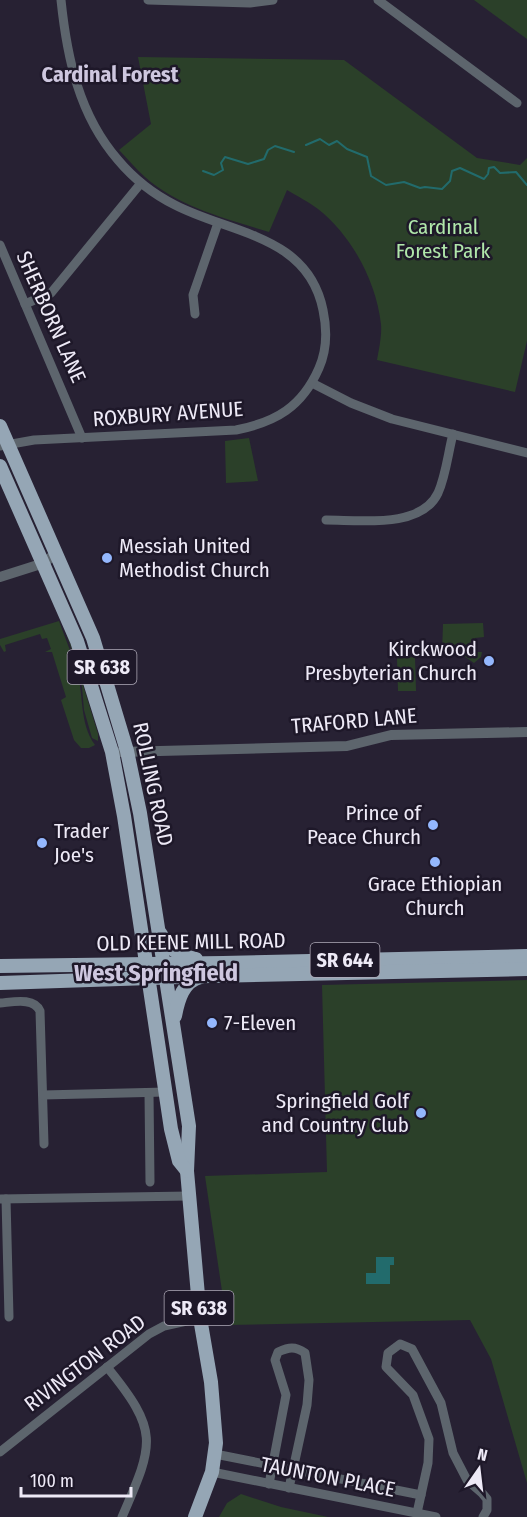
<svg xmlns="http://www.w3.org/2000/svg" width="527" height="1517" viewBox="0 0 527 1517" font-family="'Fira Sans Condensed',sans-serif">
<rect width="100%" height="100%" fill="#272133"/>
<g fill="#2b4029">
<polygon points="474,0 527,0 527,39"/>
<path d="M138,57l206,3 133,98 43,7 7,-7v183l-12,51 -138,-32c2,-11 5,-25 4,-36 -5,-43 -29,-88 -63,-115 -9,-7 -21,-13 -31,-19l-18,42c-42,-13 -90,-25 -124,-55 -9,-8 -17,-18 -26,-27l32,-26z"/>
<polygon points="249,438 258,481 226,483 225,441"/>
<path d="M59,621c6,17 13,33 18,50 7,24 2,52 18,74l-6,3h-8l-7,-8 -13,-40 5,-3 -14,-45h-7l6,-3 -4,-11 -5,1 -2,-5 -35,11 1,6 -2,1 -4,-7v-6z"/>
<polygon points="63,623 67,633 98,734 98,741 92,738 84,710 82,687 78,670"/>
<polygon points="483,623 484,637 475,638 475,652 482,652 481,657 474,663 461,654 442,653 443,624"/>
<polygon points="415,657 416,691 398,691 397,658"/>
<polygon points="527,980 527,1483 491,1359 470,1320 227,1325 205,1176 327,1172 322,985"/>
<polygon points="241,1494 281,1507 328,1517 219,1517 227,1503"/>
</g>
<polygon fill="#226b6c" points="376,1257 394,1257 394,1265 390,1265 390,1284 366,1284 366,1273 376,1273"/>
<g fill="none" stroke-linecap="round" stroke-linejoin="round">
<g stroke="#226b6c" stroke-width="2">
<polyline points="306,145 320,139 329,145 337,141 347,149 367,157 371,176 386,185 404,182 420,188 425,187 442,189 450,181 452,171 460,168 484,179 488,174 489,168 494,167 500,173 516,172 527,185"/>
<polyline points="203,171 214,175 223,170 221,163 225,157 248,164 264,159 268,150 275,146 294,152"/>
</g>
<g stroke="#5d656d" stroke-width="9">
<polyline points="148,0 250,3 273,0"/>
<polyline points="378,0 517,103"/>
<polyline points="0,245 82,438"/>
<polyline points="25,304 51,293 141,183"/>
<polyline points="195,314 193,295 218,223"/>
<polyline points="312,383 351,403 392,419 527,453"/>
<path d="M0,446l34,-6 202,-10c40,-8 66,-23 83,-62 8,-18 8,-39 4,-58 -15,-75 -92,-76 -148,-105 -22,-11 -41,-26 -57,-45 -39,-45 -51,-102 -57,-160"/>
<path d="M326,520c34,0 95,9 112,-27 8,-18 10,-40 15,-59"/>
<path d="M0,1003c13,-1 34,-6 40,8l4,133"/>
<polyline points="149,1093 150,1182"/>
<polyline points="43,1095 166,1092"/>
<polyline points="0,1199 189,1196"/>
<polyline points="6,1199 9,1317"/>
<path d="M107,1367c53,65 47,76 15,150"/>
<polyline points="0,1452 149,1334 164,1326 200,1318"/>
<polyline points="215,1454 421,1495"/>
<polyline points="212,1472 436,1517"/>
<path d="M269,1484l17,-89 -11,-35 3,-8c11,-5 17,-6 27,1l4,27 -2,25 -18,83"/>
<polyline points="417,1513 428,1463 429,1439 413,1395 386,1367 388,1353 400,1344 412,1349 441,1403 453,1453 467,1480 482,1493 487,1499 487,1510 483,1517"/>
</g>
<g stroke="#5d656d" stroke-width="10">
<polyline points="0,577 44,563 57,552"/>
<polyline points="121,752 347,746 391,735 527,732"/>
</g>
<g stroke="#95a6b5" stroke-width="14">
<polyline points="0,426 93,638 127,751 140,813 189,1126 187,1171 200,1318 211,1382 216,1443 212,1472 195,1517"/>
<polyline points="0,466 77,641 112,752 124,816 171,1129 179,1161 187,1171"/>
<path d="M160,933c9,16 18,22 36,26"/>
<polyline points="0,966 223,963 527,956"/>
<polyline points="0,983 210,976 527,969"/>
<path d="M175,1016c3,-16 8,-35 26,-39"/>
</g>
</g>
<g fill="#94b7fd" stroke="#1e1829" stroke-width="2">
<circle cx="107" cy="558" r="6"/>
<circle cx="489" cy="661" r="6"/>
<circle cx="433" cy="825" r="6"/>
<circle cx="42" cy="843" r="6"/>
<circle cx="435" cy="862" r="6"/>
<circle cx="212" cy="1023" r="6"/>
<circle cx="421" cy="1113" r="6"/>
</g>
<g text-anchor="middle" stroke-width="5" stroke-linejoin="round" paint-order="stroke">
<g fill="#1e1829" stroke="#b0abb9" stroke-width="1.5">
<rect x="67.5" y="650" width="69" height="34" rx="4.5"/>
<rect x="310.5" y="943" width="69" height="34" rx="4.5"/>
<rect x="164.5" y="1291" width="69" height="34" rx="4.5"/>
</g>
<g font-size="20" font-weight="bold" fill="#eeeaf7">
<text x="102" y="674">SR 638</text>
<text x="345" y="967">SR 644</text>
<text x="199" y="1315">SR 638</text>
</g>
<g font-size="21" fill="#b0e7aa" stroke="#1e1829">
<text x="443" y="234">Cardinal<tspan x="443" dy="24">Forest Park</tspan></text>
</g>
<g font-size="21" fill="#eeeaf7" stroke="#1e1829">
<text transform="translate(51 317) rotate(66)" y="7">SHERBORN LANE</text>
<text transform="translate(168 414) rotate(-4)" y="7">ROXBURY AVENUE</text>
<text transform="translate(354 721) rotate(-5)" y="7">TRAFORD LANE</text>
<text transform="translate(153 784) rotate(78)" y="7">ROLLING ROAD</text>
<text transform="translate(191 942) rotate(-1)" y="7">OLD KEENE MILL ROAD</text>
<text transform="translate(85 1363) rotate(-37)" y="7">RIVINGTON ROAD</text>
<text transform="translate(328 1477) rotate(11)" y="7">TAUNTON PLACE</text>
</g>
<g font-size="21" fill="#eeeaf7" stroke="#1e1829" text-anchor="start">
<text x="119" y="553">Messiah United<tspan x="119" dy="24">Methodist Church</tspan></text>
<text x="477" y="656" text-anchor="end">Kirckwood<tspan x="477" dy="24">Presbyterian Church</tspan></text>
<text x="421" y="820" text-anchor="end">Prince of<tspan x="421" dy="24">Peace Church</tspan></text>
<text x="54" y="838">Trader<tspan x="54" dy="24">Joe's</tspan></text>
<text x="435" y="891" text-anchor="middle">Grace Ethiopian<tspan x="435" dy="24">Church</tspan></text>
<text x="224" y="1030">7-Eleven</text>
<text x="409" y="1108" text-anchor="end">Springfield Golf<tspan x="409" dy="24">and Country Club</tspan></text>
</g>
<g font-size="22" font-weight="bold" fill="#cec7df" stroke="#1e1829">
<text x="110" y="82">Cardinal Forest</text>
</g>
<g font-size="24" font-weight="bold" fill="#cec7df" stroke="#1e1829">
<text x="156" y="981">West Springfield</text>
</g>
</g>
<g transform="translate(479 1469) rotate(14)" stroke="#1e1829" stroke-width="4.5" paint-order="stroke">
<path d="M0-4.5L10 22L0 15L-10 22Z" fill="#eeeaf7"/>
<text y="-9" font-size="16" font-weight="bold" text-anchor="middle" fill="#eeeaf7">N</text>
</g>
<path d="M21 1487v9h110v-9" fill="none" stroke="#eeeaf7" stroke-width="3"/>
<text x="30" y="1487" font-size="18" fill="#eeeaf7" stroke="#1e1829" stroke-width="4.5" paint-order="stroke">100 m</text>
</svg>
